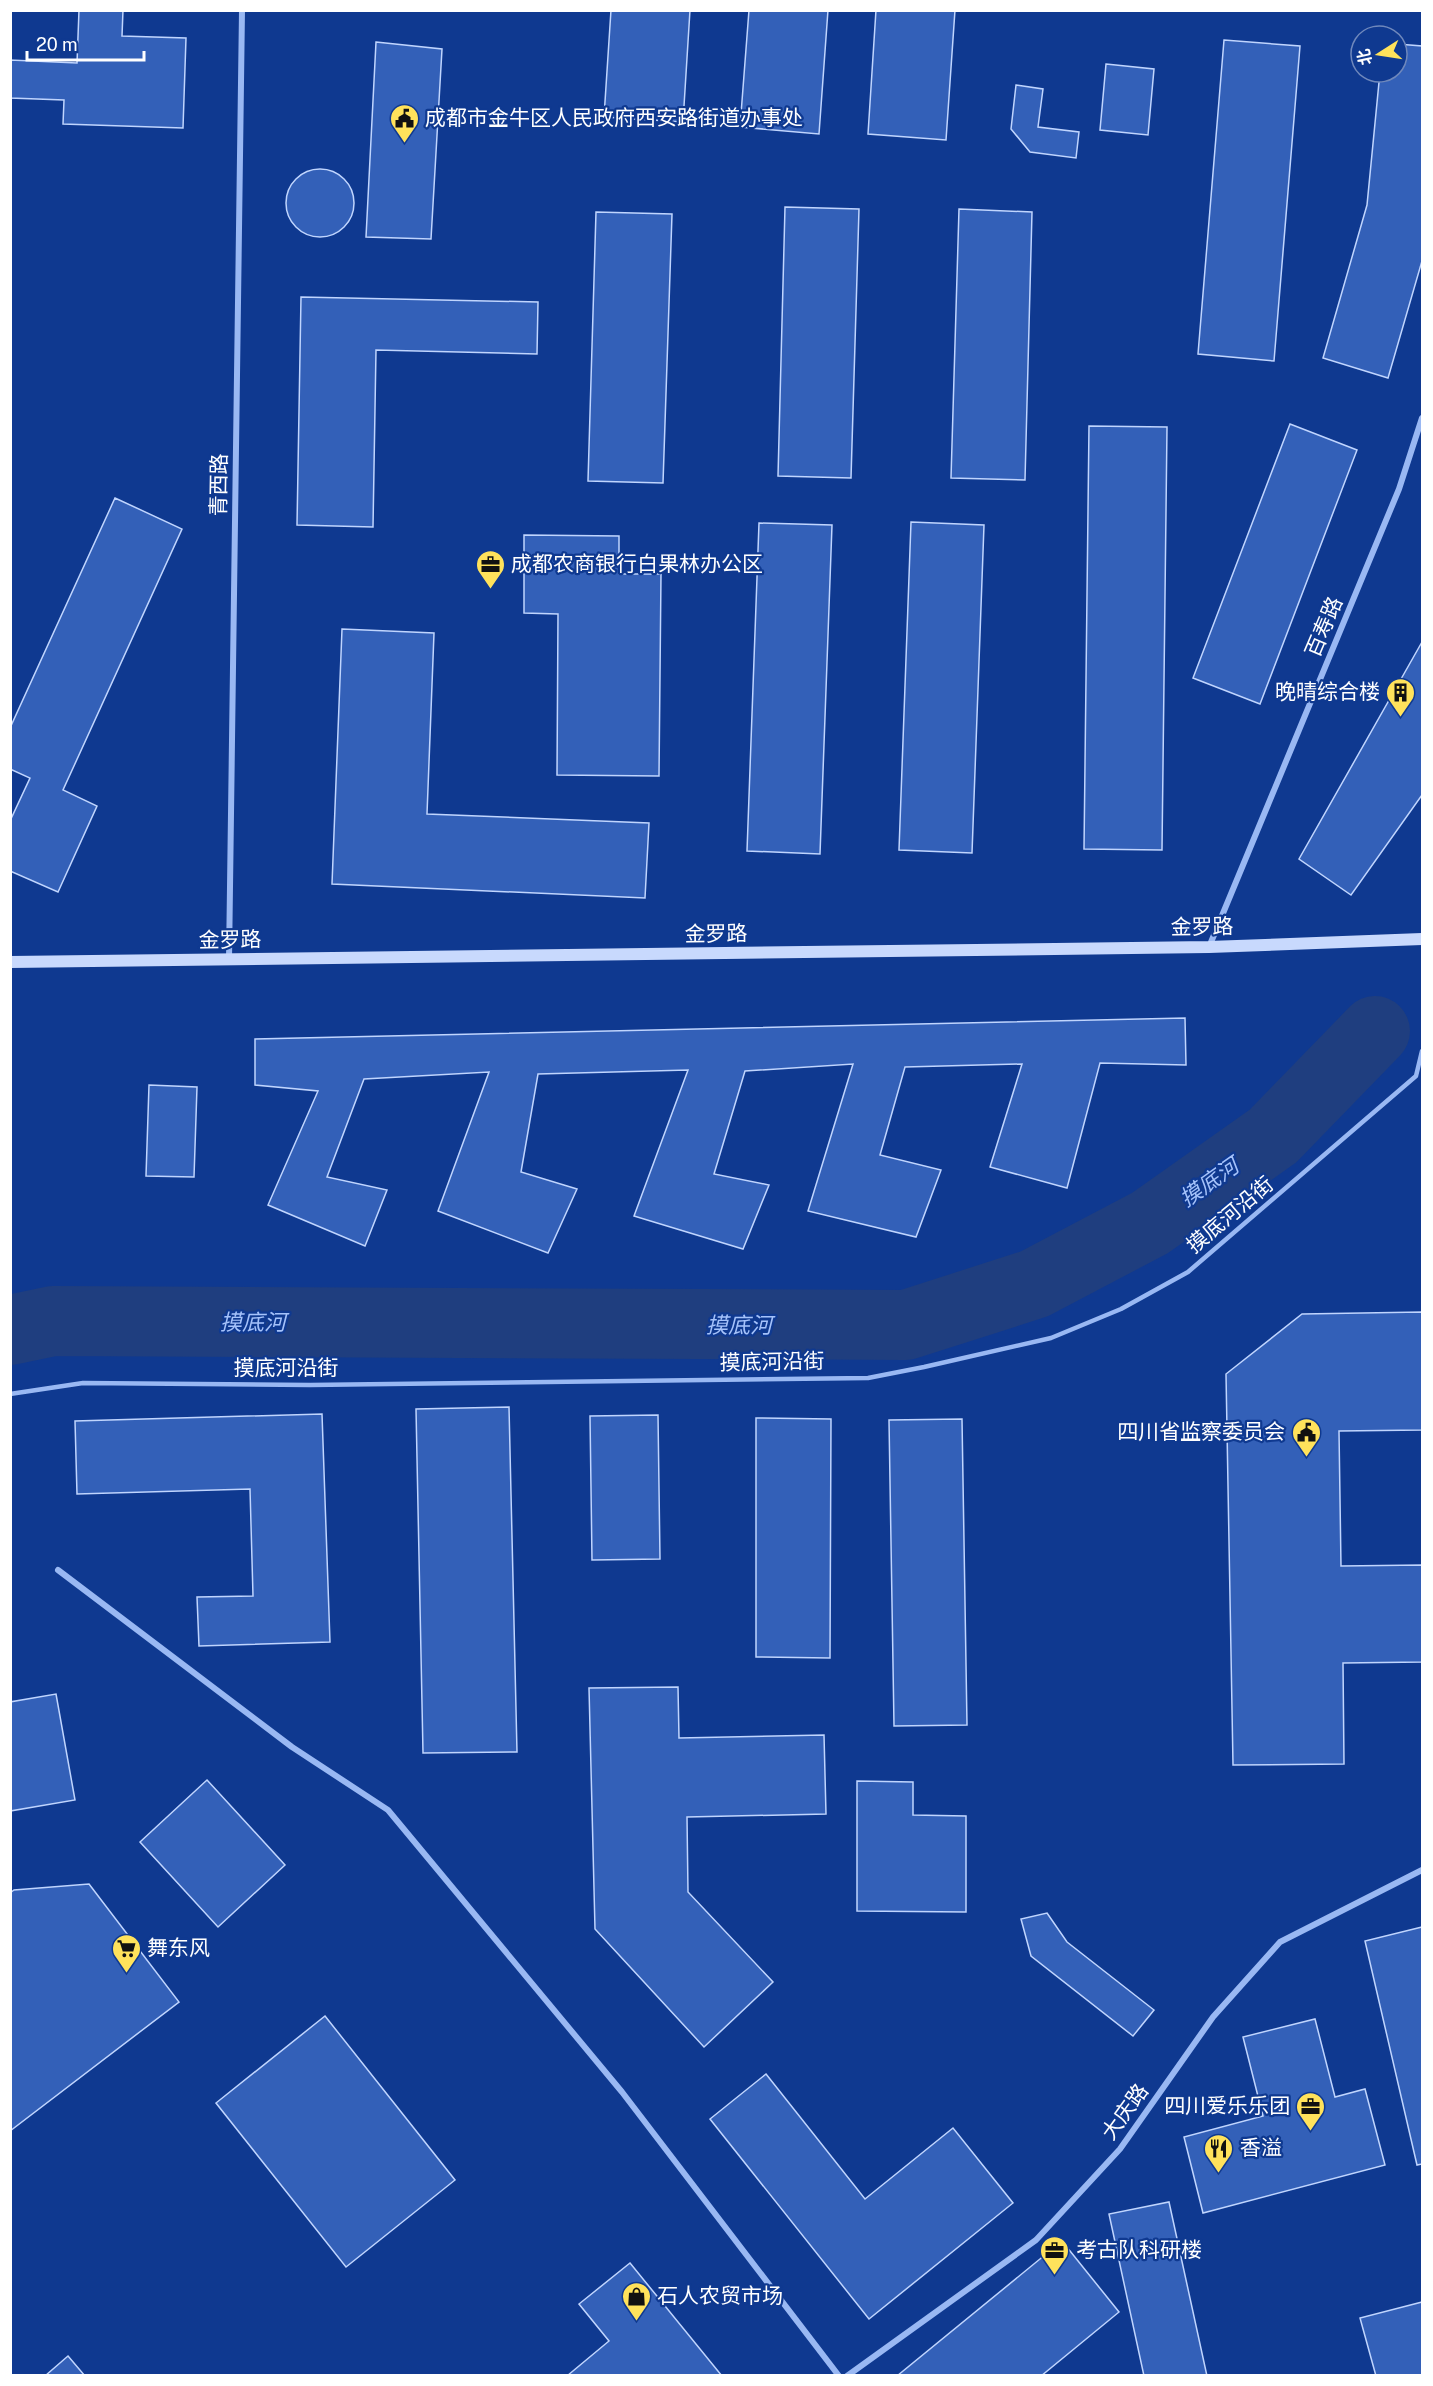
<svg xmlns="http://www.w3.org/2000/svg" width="1433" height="2386" viewBox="0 0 1433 2386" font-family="'Public Sans','Noto Sans SC',sans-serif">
<rect width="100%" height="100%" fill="#0f3990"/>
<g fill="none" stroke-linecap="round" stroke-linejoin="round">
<polyline stroke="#1f3e7f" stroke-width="70" points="10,1330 53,1321 906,1325 1034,1284 1150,1223 1273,1136 1375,1031"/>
</g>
<g fill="#3360b8" stroke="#c0d5fe" stroke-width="1.5">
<polygon points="79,10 123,10 122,36 186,38 183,128 63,124 64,100 10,98 10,60 77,63"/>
<polygon points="611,10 690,10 683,122 604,117"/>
<polygon points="749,10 828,10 819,134 740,127"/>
<polygon points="876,10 955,10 946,140 868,134"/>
<polygon points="1224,40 1300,46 1274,361 1198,354"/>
<polygon points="376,42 442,49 431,239 366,237"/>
<polygon points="1397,44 1422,46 1422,261 1388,378 1323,358 1367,205 1380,72 1397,72"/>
<polygon points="1106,64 1154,69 1148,135 1100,130"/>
<polygon points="1016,85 1043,89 1038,127 1079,132 1076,158 1030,152 1011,129"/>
<circle cx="320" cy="203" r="34"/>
<polygon points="785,207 859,209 851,478 778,476"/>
<polygon points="959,209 1032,212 1025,480 951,478"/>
<polygon points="596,212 672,214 663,483 588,481"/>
<polygon points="301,297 538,302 537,354 376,350 373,527 297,525"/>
<polygon points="1290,424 1357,450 1260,704 1193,678"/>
<polygon points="1089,426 1167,427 1162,850 1084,849"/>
<polygon points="115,498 182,529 63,790 97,806 58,892 10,871 10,821 30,778 10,769 10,728"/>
<polygon points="911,522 984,525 972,853 899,850"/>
<polygon points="759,523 832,525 820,854 747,851"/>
<polygon points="524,535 619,536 619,574 661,574 659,776 557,775 558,614 524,613"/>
<polygon points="342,629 434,633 427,814 649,823 645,898 332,884"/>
<polygon points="1422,642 1422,795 1351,895 1299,859"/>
<polygon points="1185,1018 1186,1065 1100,1063 1067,1188 990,1167 1022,1064 905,1067 880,1155 941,1170 916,1237 808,1211 853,1064 745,1071 714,1174 769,1185 743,1249 634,1216 688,1070 538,1074 521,1172 577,1189 548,1253 438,1211 489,1072 364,1079 327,1177 387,1190 365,1246 268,1205 318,1091 255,1085 255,1039"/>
<polygon points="149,1085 197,1087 194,1177 146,1176"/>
<polygon points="1422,1312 1422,1430 1339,1431 1341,1566 1422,1565 1422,1662 1343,1663 1344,1764 1233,1765 1226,1374 1302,1314"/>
<polygon points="509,1407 517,1752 423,1753 416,1409"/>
<polygon points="322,1414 330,1642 199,1646 197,1597 253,1596 250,1489 77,1494 75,1421"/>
<polygon points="658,1415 660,1559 592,1560 590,1416"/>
<polygon points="756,1418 831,1419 830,1658 756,1657"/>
<polygon points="962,1419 967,1725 894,1726 889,1420"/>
<polygon points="678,1687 679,1738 824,1735 826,1814 687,1817 688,1892 773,1982 704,2047 595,1929 589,1688"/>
<polygon points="56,1694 75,1800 10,1811 10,1702"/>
<polygon points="207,1780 285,1865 218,1927 140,1842"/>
<polygon points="857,1781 913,1782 913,1815 966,1816 966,1912 857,1911"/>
<polygon points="89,1884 179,2002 10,2131 10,1893 14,1890"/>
<polygon points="1047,1913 1067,1942 1154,2010 1133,2036 1031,1956 1021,1919"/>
<polygon points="1422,1927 1422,2164 1417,2165 1365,1941"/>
<polygon points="325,2016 455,2180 346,2267 216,2103"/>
<polygon points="1315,2019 1335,2097 1365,2089 1385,2165 1203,2213 1184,2137 1263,2116 1243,2037"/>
<polygon points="766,2074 865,2199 953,2128 1013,2203 869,2319 710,2119"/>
<polygon points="1169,2202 1207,2376 1144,2376 1109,2214"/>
<polygon points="1062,2241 1119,2312 1041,2376 897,2376"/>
<polygon points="630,2263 722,2376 567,2376 609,2341 579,2304"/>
<polygon points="1422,2302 1422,2376 1376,2376 1360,2318"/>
<polygon points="68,2356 85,2376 45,2376"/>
</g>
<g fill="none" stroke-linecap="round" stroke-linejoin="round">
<polyline stroke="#99b8f3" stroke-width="4.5" points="10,1394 83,1383 310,1385 868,1378 924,1367 1051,1338 1121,1309 1188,1272 1416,1076 1422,1051"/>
<g stroke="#99b8f3" stroke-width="6">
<polyline points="1209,947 1399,489 1422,418"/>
<polyline points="229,960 242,10"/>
<polyline points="58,1570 292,1747 388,1810 622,2092 839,2376"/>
<polyline points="847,2376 1036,2240 1120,2149 1213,2017 1280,1942 1422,1870"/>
</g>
<polyline stroke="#c8d9fd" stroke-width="12" points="10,962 1209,947 1422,939"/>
</g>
<defs>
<symbol id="civic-pin" viewBox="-11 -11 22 30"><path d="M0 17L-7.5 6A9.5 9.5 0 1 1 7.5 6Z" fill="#ffe25b" stroke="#0f3990"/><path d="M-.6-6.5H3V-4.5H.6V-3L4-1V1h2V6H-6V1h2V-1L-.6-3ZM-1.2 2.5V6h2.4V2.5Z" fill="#111"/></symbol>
<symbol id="office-pin" viewBox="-11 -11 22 30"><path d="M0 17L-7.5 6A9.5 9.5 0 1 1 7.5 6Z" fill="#ffe25b" stroke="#0f3990"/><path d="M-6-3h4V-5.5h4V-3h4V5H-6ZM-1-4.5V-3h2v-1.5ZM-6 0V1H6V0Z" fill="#111"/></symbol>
<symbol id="building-pin" viewBox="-11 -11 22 30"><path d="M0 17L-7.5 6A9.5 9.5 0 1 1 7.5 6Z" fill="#ffe25b" stroke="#0f3990"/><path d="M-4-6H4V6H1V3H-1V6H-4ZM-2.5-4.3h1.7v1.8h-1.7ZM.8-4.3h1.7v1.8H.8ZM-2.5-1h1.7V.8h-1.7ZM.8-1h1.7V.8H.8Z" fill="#111"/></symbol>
<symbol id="supermarket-pin" viewBox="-11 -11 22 30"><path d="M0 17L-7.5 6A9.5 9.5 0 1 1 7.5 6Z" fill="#ffe25b" stroke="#0f3990"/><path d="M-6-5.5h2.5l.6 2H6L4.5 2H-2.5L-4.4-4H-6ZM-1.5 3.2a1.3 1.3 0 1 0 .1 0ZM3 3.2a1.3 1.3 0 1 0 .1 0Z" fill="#111"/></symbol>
<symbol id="restaurant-pin" viewBox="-11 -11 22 30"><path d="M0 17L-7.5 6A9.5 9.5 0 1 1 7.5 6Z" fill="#ffe25b" stroke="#0f3990"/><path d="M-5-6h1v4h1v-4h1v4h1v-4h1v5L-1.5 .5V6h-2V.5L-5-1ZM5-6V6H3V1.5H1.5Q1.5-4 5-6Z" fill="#111"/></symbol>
<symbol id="shop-pin" viewBox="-11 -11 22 30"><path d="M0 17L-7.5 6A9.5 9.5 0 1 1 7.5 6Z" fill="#ffe25b" stroke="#0f3990"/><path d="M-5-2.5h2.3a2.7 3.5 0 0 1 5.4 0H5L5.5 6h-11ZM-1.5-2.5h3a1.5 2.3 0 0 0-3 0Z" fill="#111"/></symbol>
</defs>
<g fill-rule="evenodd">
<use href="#civic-pin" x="388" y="102" width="33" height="45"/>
<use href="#office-pin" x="474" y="548" width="33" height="45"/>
<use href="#building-pin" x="1384" y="676" width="33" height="45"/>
<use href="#civic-pin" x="1290" y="1416" width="33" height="45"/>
<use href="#supermarket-pin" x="110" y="1932" width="33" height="45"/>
<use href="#office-pin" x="1294" y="2090" width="33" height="45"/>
<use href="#restaurant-pin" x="1202" y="2132" width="33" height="45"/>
<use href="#office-pin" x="1038" y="2234" width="33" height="45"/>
<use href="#shop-pin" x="620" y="2280" width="33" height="45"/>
</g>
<g text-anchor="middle" stroke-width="4.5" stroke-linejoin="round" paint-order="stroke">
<g font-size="21" fill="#fff" stroke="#0f3990" text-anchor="start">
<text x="425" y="125">成都市金牛区人民政府西安路街道办事处</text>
<text x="511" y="571">成都农商银行白果林办公区</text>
<text x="1380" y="699" text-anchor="end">晚晴综合楼</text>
<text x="1285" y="1439" text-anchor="end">四川省监察委员会</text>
<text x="147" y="1955">舞东风</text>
<text x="1290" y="2113" text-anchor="end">四川爱乐乐团</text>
<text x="1240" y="2155">香溢</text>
<text x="1076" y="2257">考古队科研楼</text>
<text x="657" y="2303">石人农贸市场</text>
</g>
<g font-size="21" fill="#fff" stroke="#0f3990">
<text transform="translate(219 485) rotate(-89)" y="7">青西路</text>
<text transform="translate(1324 627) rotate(-67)" y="7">百寿路</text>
<text transform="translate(1202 927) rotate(-1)" y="7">金罗路</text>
<text transform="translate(716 934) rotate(-1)" y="7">金罗路</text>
<text transform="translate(230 940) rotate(-1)" y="7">金罗路</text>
<text transform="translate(1230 1215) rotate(-40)" y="7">摸底河沿街</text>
<text transform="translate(772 1362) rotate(-1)" y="7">摸底河沿街</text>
<text x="286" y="1375">摸底河沿街</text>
<text transform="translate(1125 2112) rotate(-54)" y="7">大庆路</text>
</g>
<g font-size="22" font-style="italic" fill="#a5c2fa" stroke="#0f3990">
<text transform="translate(1209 1182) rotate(-35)" y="8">摸底河</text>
<text x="253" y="1330">摸底河</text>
<text x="739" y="1333">摸底河</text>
</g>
</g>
<rect width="1433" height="2386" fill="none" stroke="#ffffff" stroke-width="24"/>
<g transform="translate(1379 54) rotate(258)"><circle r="28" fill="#0f3990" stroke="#6f88bc" stroke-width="1.5"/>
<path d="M0-4.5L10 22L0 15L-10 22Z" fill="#ffe25b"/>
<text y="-9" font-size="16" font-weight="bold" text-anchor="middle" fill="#ffffff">北</text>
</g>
<path d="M27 51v9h117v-9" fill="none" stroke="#ffffff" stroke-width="3"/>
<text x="36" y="51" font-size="18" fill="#ffffff" stroke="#0f3990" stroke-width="4.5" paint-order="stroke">20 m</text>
</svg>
